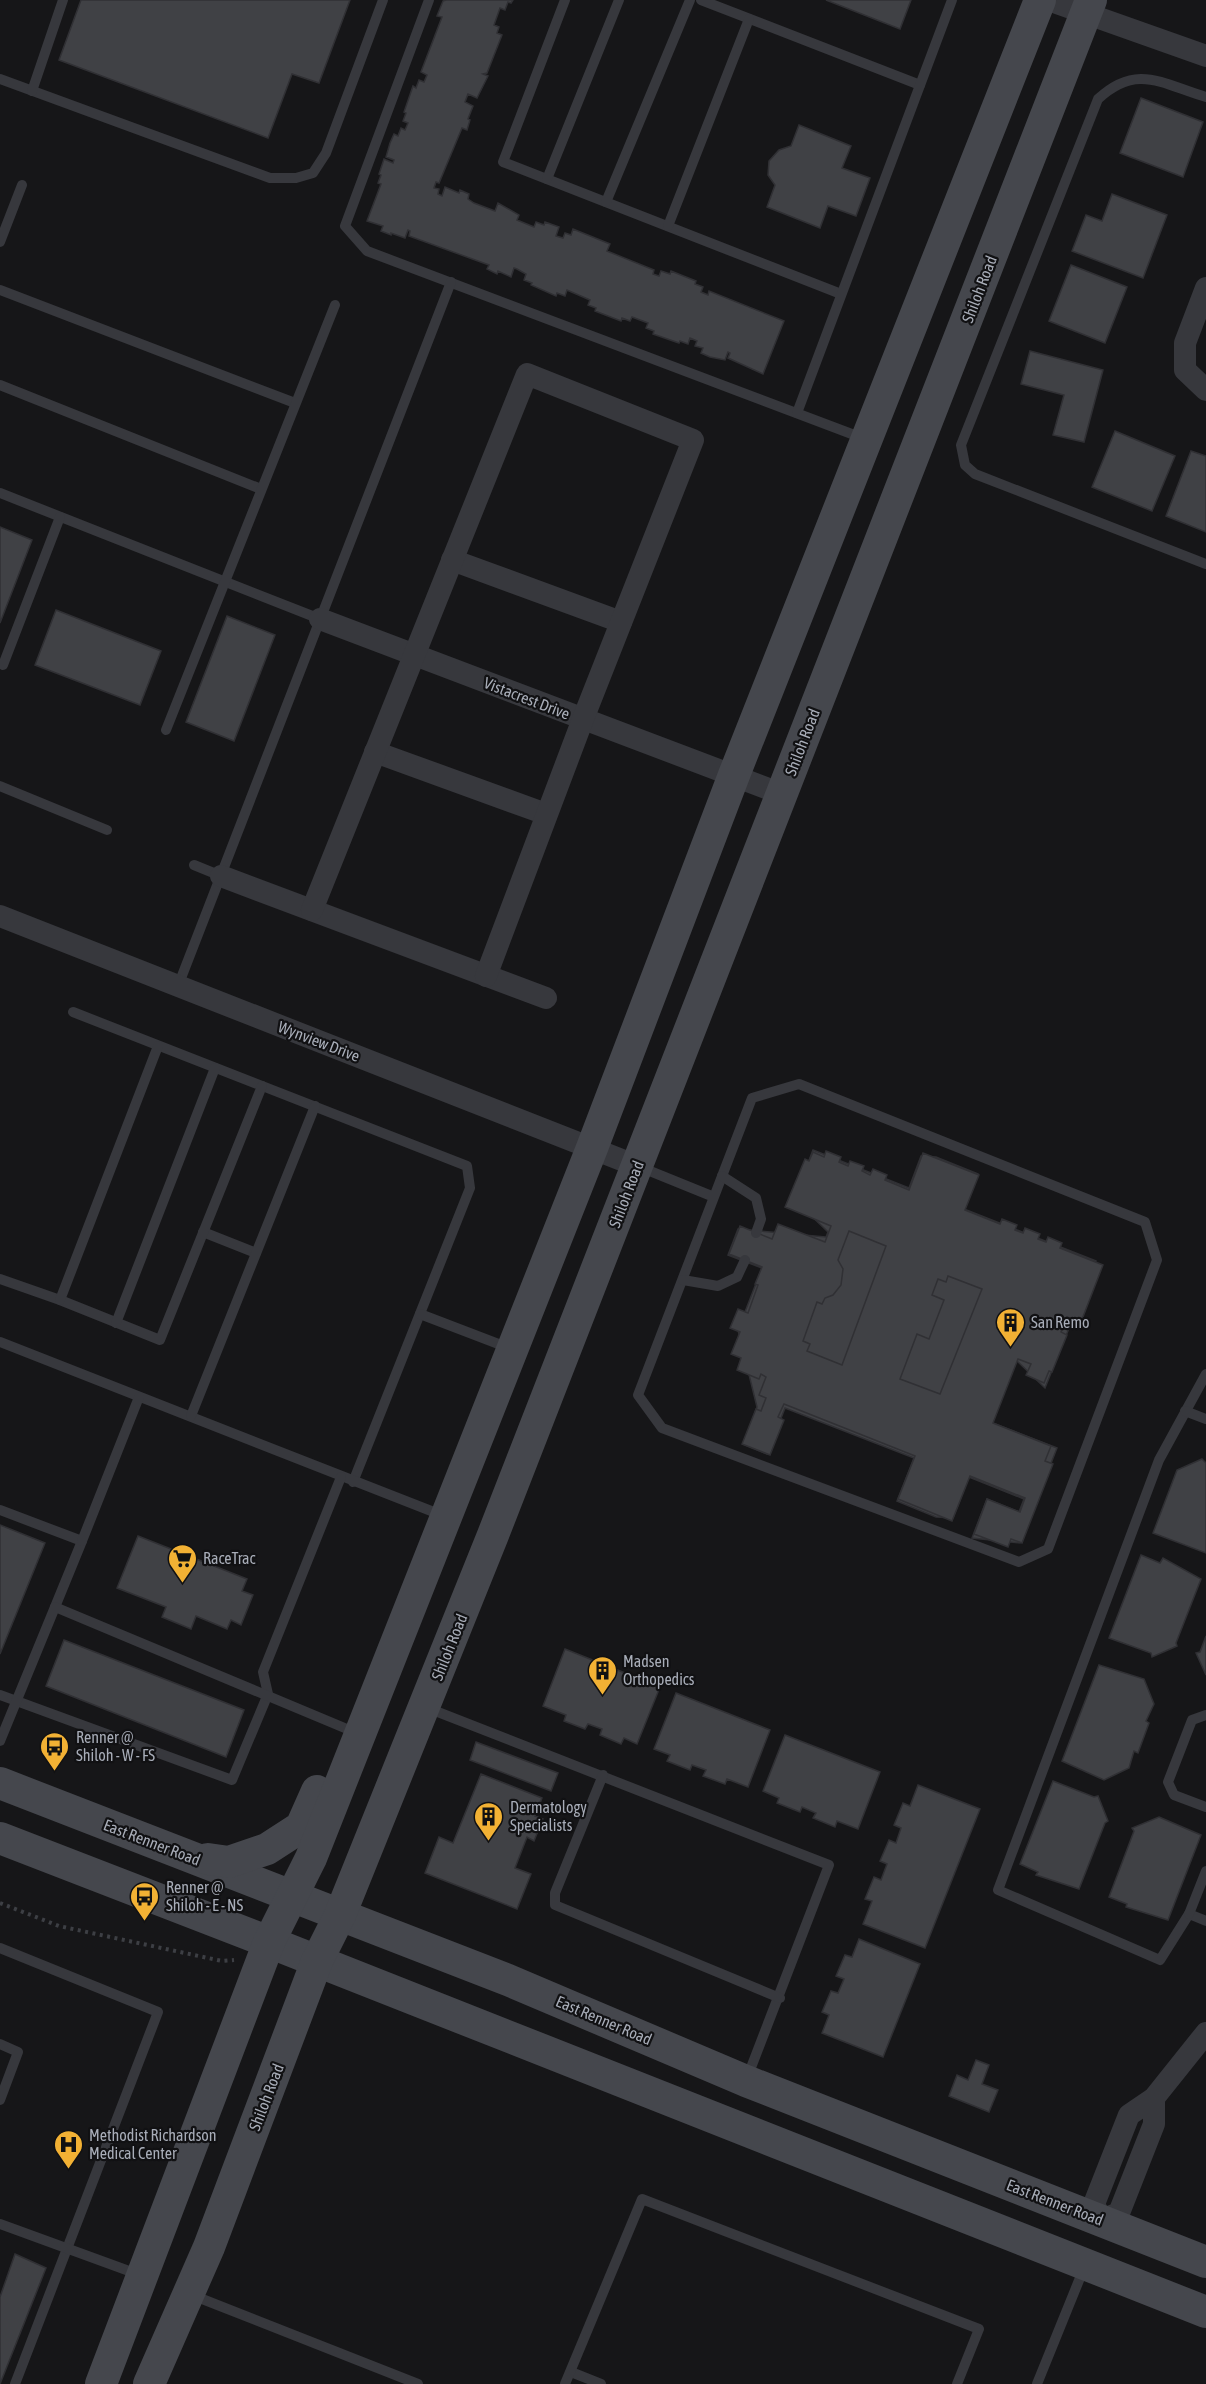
<svg xmlns="http://www.w3.org/2000/svg" width="1206" height="2384" viewBox="0 0 1206 2384" font-family="'Asap Condensed',sans-serif">
<rect width="100%" height="100%" fill="#161618"/>
<g fill="#404145" stroke="#303034" stroke-width="1.5" fill-rule="evenodd">
<polygon points="81,0 350,0 319,83 292,74 268,138 59,60"/>
<polygon points="446,0 513,0 511,3 508,2 505,10 500,8 494,25 499,27 497,33 502,35 487,73 483,74 488,76 477,98 468,94 465,102 473,106 468,119 470,120 467,130 462,128 439,183 436,182 434,188 439,189 438,194 442,196 445,187 459,193 460,190 469,194 468,199 474,203 495,211 498,203 519,215 517,220 534,227 536,222 544,225 545,222 559,227 556,236 563,238 565,233 571,235 573,229 610,244 607,251 654,270 653,274 659,276 661,271 670,274 671,271 696,281 695,284 703,287 701,292 708,295 709,291 784,321 763,374 728,358 730,353 728,352 725,360 710,357 701,353 703,348 695,346 697,341 690,338 688,344 680,341 679,343 653,334 654,331 646,328 648,323 632,317 630,321 622,318 621,321 595,311 596,308 588,305 590,300 567,290 565,296 557,293 556,296 531,285 532,283 524,280 526,274 517,269 514,268 511,277 498,271 497,274 487,269 489,265 409,236 410,231 408,230 405,238 391,233 391,235 381,231 383,226 367,221 381,184 378,183 381,175 379,174 384,159 393,163 394,160 386,157 390,143 394,134 398,136 401,128 405,130 408,123 403,121 406,113 404,112 413,86 416,88 419,80 424,82 427,75 421,72 442,17 437,16 443,1"/>
<polygon points="826,0 911,0 900,29"/>
<polygon points="1141,98 1203,122 1183,177 1120,153"/>
<polygon points="799,125 851,146 842,168 870,178 856,216 828,206 820,228 767,207 775,185 768,175 769,161 779,150 791,146"/>
<polygon points="1112,194 1167,215 1143,278 1072,251 1086,215 1102,221"/>
<polygon points="1071,265 1127,287 1105,343 1049,321"/>
<polygon points="1030,351 1103,370 1084,442 1053,435 1064,395 1021,384"/>
<polygon points="1115,431 1175,456 1152,511 1092,487"/>
<polygon points="1191,451 1206,456 1206,532 1166,516"/>
<polygon points="0,527 32,540 0,623"/>
<polygon points="56,610 161,651 140,705 35,665"/>
<polygon points="227,616 275,635 234,741 186,722"/>
<polygon points="813,1150 909,1188 921,1156 936,1157 978,1174 964,1209 1096,1261 1045,1388 1015,1359 990,1422 1057,1448 1020,1543 972,1538 987,1499 1019,1512 1024,1499 969,1477 953,1518 936,1517 897,1501 914,1458 785,1408 767,1454 743,1444 757,1407 738,1330 762,1268 728,1255 738,1229 826,1237 828,1232 794,1199"/>
<path d="M826,1151l15,6 -2,5 9,4 2,-5 14,5 -2,5 8,4 3,-6 14,6 -2,5 24,10 14,-37 56,22 -14,35 35,14 2,-5 15,6 -2,5 8,3 2,-5 15,6 -2,5 8,3 2,-5 14,6 -2,5 43,17 -22,57 -14,-5 -6,15 6,3 -15,37 -3,-1 -5,12 -18,-8 5,-11 -13,-5 -25,64 58,23 -6,15 8,3 -31,79 -11,-4 -3,8 -34,-13 13,-35 33,13 5,-14 -55,-22 -18,45 -54,-22 17,-43 -131,-52 -6,13 6,3 -14,35 -28,-11 14,-35 5,2 5,-13 -7,-3 7,-18 -5,-3 -2,5 -22,-9 4,-12 -10,-4 9,-22 -10,-4 8,-19 10,4 10,-28 -3,-1 7,-17 -33,-13 11,-28 32,13 6,-15 47,18 6,-16 -46,-19 20,-48 4,2 4,-9 11,5zM849,1231l37,15 -44,119 -35,-14 3,-7 -7,-3 14,-39 5,2 3,-6 8,-3 8,-10 2,-16 -5,-9zM948,1276l34,13 -42,105 -40,-15 17,-45 12,5 15,-39 -12,-5 6,-16 8,3z"/>
<polygon points="1202,1459 1206,1463 1206,1553 1153,1533 1177,1470"/>
<polygon points="0,1525 45,1543 0,1654"/>
<polygon points="138,1536 247,1579 242,1591 253,1595 241,1625 231,1620 227,1629 196,1616 191,1629 162,1617 166,1607 117,1588"/>
<polygon points="1141,1555 1160,1563 1163,1558 1201,1579 1176,1643 1177,1646 1152,1657 1151,1653 1109,1638"/>
<polygon points="1206,1636 1206,1675 1196,1653 1200,1652"/>
<polygon points="64,1640 244,1710 226,1757 46,1686"/>
<polygon points="565,1649 660,1687 637,1744 624,1738 621,1744 600,1735 602,1729 588,1724 585,1729 564,1721 566,1715 543,1706"/>
<polygon points="1099,1665 1144,1679 1154,1704 1146,1721 1149,1723 1138,1753 1134,1751 1129,1768 1104,1780 1062,1761"/>
<polygon points="676,1693 770,1730 748,1787 727,1779 725,1784 703,1776 706,1770 692,1765 690,1770 667,1761 670,1755 654,1749"/>
<polygon points="785,1735 880,1772 858,1829 837,1821 835,1827 813,1818 816,1813 802,1807 800,1812 777,1803 779,1798 763,1791"/>
<polygon points="476,1742 558,1773 551,1791 470,1760"/>
<polygon points="481,1774 542,1798 535,1816 543,1819 534,1841 527,1837 515,1868 531,1874 517,1909 425,1873 439,1837 453,1843"/>
<polygon points="1053,1781 1094,1797 1098,1796 1108,1821 1105,1823 1079,1889 1036,1875 1038,1872 1020,1864"/>
<polygon points="918,1785 980,1809 925,1948 863,1924 872,1901 865,1899 874,1877 881,1880 887,1864 880,1861 889,1840 896,1843 901,1828 894,1825 903,1803 910,1806"/>
<polygon points="1159,1817 1201,1835 1168,1920 1126,1907 1127,1904 1109,1897 1134,1831 1132,1828"/>
<polygon points="859,1939 920,1964 883,2057 822,2033 829,2015 822,2012 831,1991 838,1993 844,1979 836,1976 845,1955 852,1957"/>
<polygon points="976,2060 989,2065 982,2084 998,2090 989,2112 949,2096 957,2075 968,2080"/>
<polygon points="15,2254 46,2268 0,2384 0,2297"/>
</g>
<g fill="none" stroke-linecap="round" stroke-linejoin="round">
<polyline stroke="#3d3f44" stroke-width="4" stroke-dasharray="3 4.5" stroke-linecap="butt" points="0,1903 59,1926 222,1961 234,1960"/>
<g stroke="#37383d" stroke-width="10">
<polyline points="429,0 345,226 367,251 865,439"/>
<polyline points="565,0 503,162 841,294"/>
<polyline points="701,0 920,85"/>
<polyline points="0,79 270,178 296,178 313,173 326,153 383,0"/>
<polyline points="32,91 63,0"/>
<path d="M1206,97c-44,-13 -69,-34 -108,2l-137,346 4,20 10,9 231,90"/>
<polyline points="547,179 619,0"/>
<polyline points="606,202 690,0"/>
<polyline points="668,226 749,19"/>
<polyline points="0,242 22,185"/>
<polyline points="0,290 295,403"/>
<polyline points="0,385 261,489"/>
<polyline points="797,413 952,0"/>
<polyline points="0,493 320,619"/>
<polyline points="3,665 60,517"/>
<polyline points="166,730 335,305"/>
<polyline points="0,786 107,830"/>
<polyline points="194,865 221,876"/>
<polyline points="178,986 451,282"/>
<polyline points="73,1012 467,1166 470,1188 353,1482"/>
<polyline points="640,1167 714,1197 752,1098 799,1084 1145,1222 1157,1260 1048,1549 1019,1562 662,1428 638,1395 714,1197"/>
<polyline points="722,1176 756,1198 761,1219 756,1233"/>
<polyline points="203,1232 256,1253"/>
<polyline points="0,1279 60,1300 160,1340 262,1086"/>
<polyline points="683,1280 718,1286 737,1277 745,1260"/>
<polyline points="60,1300 158,1046"/>
<polyline points="420,1314 509,1348"/>
<polyline points="116,1323 215,1068"/>
<polyline points="0,1342 444,1516"/>
<polyline points="1206,1374 1159,1460 998,1890 1160,1960 1189,1914 1206,1921"/>
<polyline points="1185,1411 1206,1419"/>
<polyline points="191,1416 315,1106"/>
<polyline points="0,1510 82,1541 55,1607"/>
<polyline points="82,1541 139,1397"/>
<polyline points="0,1695 232,1780 268,1694 263,1672 341,1477"/>
<polyline points="425,1707 829,1865 747,2078"/>
<polyline points="1206,1715 1192,1720 1168,1782 1174,1795 1206,1807"/>
<polyline points="0,1741 55,1607 359,1734"/>
<polyline points="603,1775 555,1893 555,1905 780,1998"/>
<polyline points="1189,1914 1206,1871"/>
<polyline points="0,1948 158,2012 15,2384"/>
<polyline points="0,2044 18,2052 0,2100"/>
<polyline points="0,2224 140,2275"/>
<polyline points="192,2295 418,2384"/>
<polyline points="571,2372 601,2384"/>
<polyline points="565,2384 642,2199 979,2329 957,2384"/>
<polyline points="1037,2384 1084,2268"/>
</g>
<g stroke="#37383d" stroke-width="22">
<polyline points="1048,0 1206,56"/>
<polyline points="1206,288 1185,343 1185,370 1206,390"/>
<polyline points="452,560 621,622"/>
<polyline points="320,619 782,794"/>
<polyline points="375,752 546,814"/>
<polyline points="221,876 546,998"/>
<polyline points="312,910 527,374 693,440 583,719 486,976"/>
<polyline points="0,916 637,1166"/>
<polyline points="1154,2098 1154,2124 1119,2213 1101,2220 1094,2204 1129,2115 1154,2098 1206,2033"/>
</g>
<g stroke="#45474d" stroke-width="32">
<polyline points="0,1783 508,1980 746,2081 1206,2262"/>
<polyline points="0,1838 269,1942 1206,2312"/>
<polyline points="208,1859 229,1862 267,1849 301,1827 317,1791"/>
<polyline points="101,2384 269,1942 311,1858 592,1148 734,775 1040,0"/>
<polyline points="149,2384 209,2247 317,1961 340,1915 493,1535 1091,0"/>
</g>
</g>
<defs>
<symbol id="building-pin" viewBox="-11 -11 22 30"><path d="M0 17L-7.5 6A9.5 9.5 0 1 1 7.5 6Z" fill="#f2b134" stroke="#111113"/><path d="M-4-6H4V6H1V3H-1V6H-4ZM-2.5-4.3h1.7v1.8h-1.7ZM.8-4.3h1.7v1.8H.8ZM-2.5-1h1.7V.8h-1.7ZM.8-1h1.7V.8H.8Z" fill="#111"/></symbol>
<symbol id="supermarket-pin" viewBox="-11 -11 22 30"><path d="M0 17L-7.5 6A9.5 9.5 0 1 1 7.5 6Z" fill="#f2b134" stroke="#111113"/><path d="M-6-5.5h2.5l.6 2H6L4.5 2H-2.5L-4.4-4H-6ZM-1.5 3.2a1.3 1.3 0 1 0 .1 0ZM3 3.2a1.3 1.3 0 1 0 .1 0Z" fill="#111"/></symbol>
<symbol id="bus-pin" viewBox="-11 -11 22 30"><path d="M0 17L-7.5 6A9.5 9.5 0 1 1 7.5 6Z" fill="#f2b134" stroke="#111113"/><path d="M-5-6H5V4H4V6H2V4H-2V6H-4V4H-5ZM-3.5-4V0h7V-4ZM-3.5 1.2v1.5H-2V1.2ZM2 1.2v1.5H3.5V1.2Z" fill="#111"/></symbol>
<symbol id="hospital-pin" viewBox="-11 -11 22 30"><path d="M0 17L-7.5 6A9.5 9.5 0 1 1 7.5 6Z" fill="#f2b134" stroke="#111113"/><path d="M-5-5h3v3.5h4V-5h3V5h-3V1.5h-4V5h-3Z" fill="#111"/></symbol>
</defs>
<g fill-rule="evenodd">
<use href="#building-pin" x="994" y="1306" width="33" height="45"/>
<use href="#supermarket-pin" x="166" y="1542" width="33" height="45"/>
<use href="#building-pin" x="586" y="1654" width="33" height="45"/>
<use href="#bus-pin" x="38" y="1730" width="33" height="45"/>
<use href="#building-pin" x="472" y="1800" width="33" height="45"/>
<use href="#bus-pin" x="128" y="1880" width="33" height="45"/>
<use href="#hospital-pin" x="52" y="2128" width="33" height="45"/>
</g>
<g text-anchor="middle" stroke-width="4.5" stroke-linejoin="round" paint-order="stroke">
<g font-size="16" fill="#a8adb8" stroke="#111113">
<text transform="translate(979 289) rotate(-69)" y="6">Shiloh Road</text>
<text transform="translate(527 698) rotate(21)" y="6">Vistacrest Drive</text>
<text transform="translate(802 742) rotate(-69)" y="6">Shiloh Road</text>
<text transform="translate(319 1041) rotate(21)" y="6">Wynview Drive</text>
<text transform="translate(626 1194) rotate(-69)" y="6">Shiloh Road</text>
<text transform="translate(449 1647) rotate(-68)" y="6">Shiloh Road</text>
<text transform="translate(152 1842) rotate(21)" y="6">East Renner Road</text>
<text transform="translate(604 2020) rotate(23)" y="6">East Renner Road</text>
<text transform="translate(266 2097) rotate(-69)" y="6">Shiloh Road</text>
<text transform="translate(1055 2202) rotate(21)" y="6">East Renner Road</text>
</g>
<g font-size="16" fill="#a8adb8" stroke="#111113" text-anchor="start">
<text x="1031" y="1328">San Remo</text>
<text x="203" y="1564">RaceTrac</text>
<text x="623" y="1667">Madsen<tspan x="623" dy="18">Orthopedics</tspan></text>
<text x="76" y="1743">Renner @<tspan x="76" dy="18">Shiloh - W - FS</tspan></text>
<text x="510" y="1813">Dermatology<tspan x="510" dy="18">Specialists</tspan></text>
<text x="166" y="1893">Renner @<tspan x="166" dy="18">Shiloh - E - NS</tspan></text>
<text x="89" y="2141">Methodist Richardson<tspan x="89" dy="18">Medical Center</tspan></text>
</g>
</g>
</svg>
